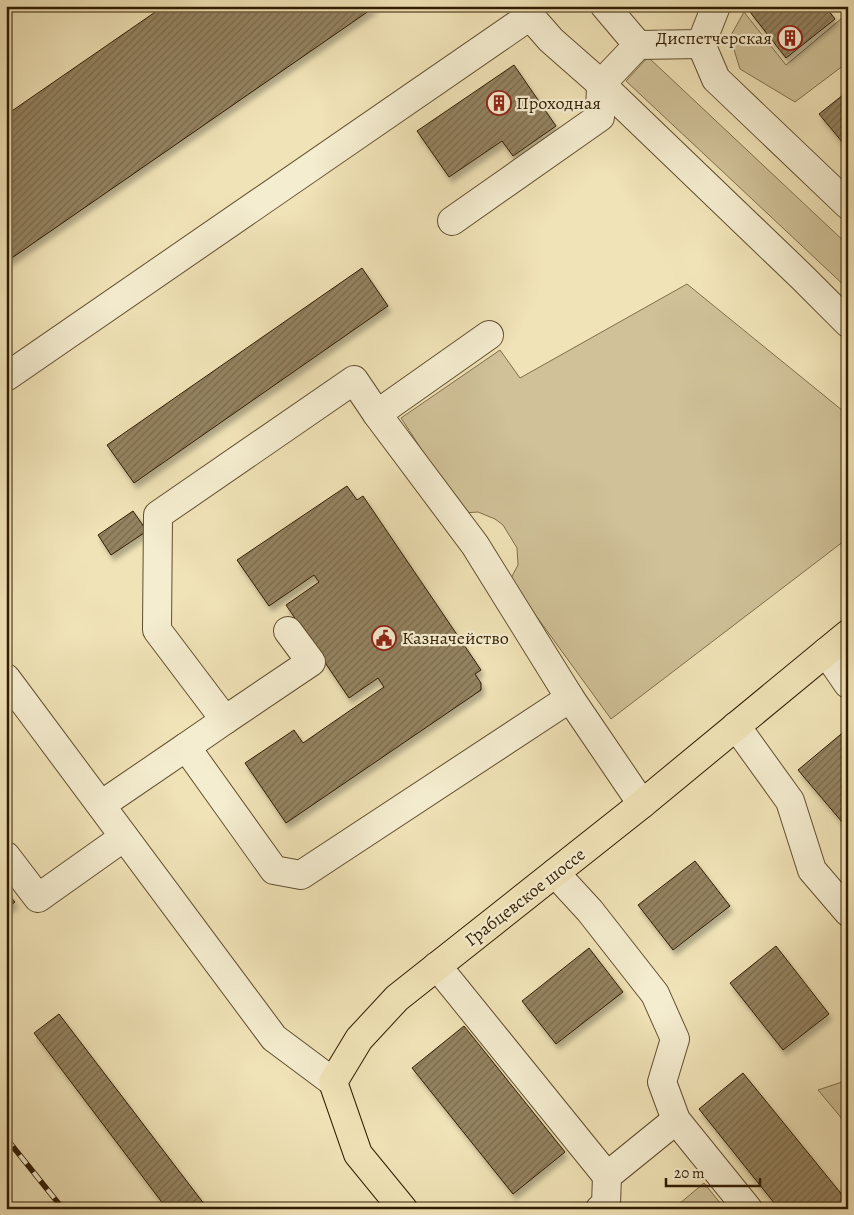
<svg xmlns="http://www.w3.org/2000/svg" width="854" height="1215" viewBox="0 0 854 1215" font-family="Alegreya,serif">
<defs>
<pattern id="building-hatch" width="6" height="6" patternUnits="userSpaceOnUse" patternTransform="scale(1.25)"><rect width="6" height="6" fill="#948360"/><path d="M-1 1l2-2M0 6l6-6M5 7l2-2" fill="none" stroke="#796a4d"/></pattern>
<filter id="shadow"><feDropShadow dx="3" dy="5.5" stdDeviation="2.5" flood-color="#0004"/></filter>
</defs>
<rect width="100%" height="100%" fill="#f0e3b7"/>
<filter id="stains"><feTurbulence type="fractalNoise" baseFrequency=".004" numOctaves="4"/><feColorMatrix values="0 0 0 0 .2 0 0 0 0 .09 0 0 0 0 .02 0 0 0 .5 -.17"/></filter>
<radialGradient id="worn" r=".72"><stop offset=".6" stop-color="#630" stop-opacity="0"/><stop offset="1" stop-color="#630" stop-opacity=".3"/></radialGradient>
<g fill="#d0c198" stroke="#806e4c">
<polygon points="744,12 786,65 848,13 848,62 795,102 740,69 730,37"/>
<polygon points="648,57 848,245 848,289 626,81"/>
<polygon points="687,284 848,415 848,538 611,719 510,580 518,565 517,548 503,525 495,519 478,512 463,513 401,418 500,350 520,378"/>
<polygon points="848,1080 848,1126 818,1090"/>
<polygon points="704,1183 725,1209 673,1209"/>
</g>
<g fill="url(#building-hatch)" stroke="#311c01" filter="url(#shadow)">
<polygon points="164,6 376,6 6,262 6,115"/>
<polygon points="758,6 825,6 835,19 786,58 750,12"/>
<polygon points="514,65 556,126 513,156 502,141 449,177 417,131"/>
<polygon points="848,91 848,149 819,114"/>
<polygon points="362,268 388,306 134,483 107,445"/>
<polygon points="347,486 357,500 363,496 481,670 475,674 481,683 481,690 286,823 245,763 294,730 303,743 384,687 378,678 349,698 286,605 319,582 314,575 269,606 237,560"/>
<polygon points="133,511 147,531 111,555 98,535"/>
<polygon points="846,730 848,732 848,829 798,770"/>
<polygon points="695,861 730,906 673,950 638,905"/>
<polygon points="6,892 15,902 6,909"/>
<polygon points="776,946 829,1014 783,1050 730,983"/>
<polygon points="589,948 623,992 556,1044 522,1001"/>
<polygon points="59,1014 208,1209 167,1209 34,1033"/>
<polygon points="464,1026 565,1152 513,1194 412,1068"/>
<polygon points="743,1073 848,1202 848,1209 779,1209 699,1109"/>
</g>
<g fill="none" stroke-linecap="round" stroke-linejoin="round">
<defs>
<g id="minor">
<polyline points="605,6 638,45"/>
<polyline points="716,6 701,44 716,79 848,205"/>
<polyline points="452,221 600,117 601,84 638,45 701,44"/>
<polyline points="6,377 530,16 551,40 601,84 803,278 848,323"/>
<polyline points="377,414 489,335"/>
<polyline points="288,631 311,662 225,720 157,630 158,515 354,380 377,414 475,545 570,698 642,804"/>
<polyline points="826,652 848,684"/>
<polyline points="6,678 274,1038 333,1082"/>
<polyline points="225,720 186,747 274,870 301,875 570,698"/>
<polyline points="736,726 790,801 812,870 848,912"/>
<polyline points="101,805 186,747"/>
<polyline points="6,856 38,898 124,837"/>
<polyline points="555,873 590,911 655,994 675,1039 662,1082 676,1120 748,1209"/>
<polyline points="437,966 607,1176"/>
<polyline points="600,1209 606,1204 607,1176 676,1120"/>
</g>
<polyline id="major" points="403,1209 358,1154 333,1082 359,1039 397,998 642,804 848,634"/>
</defs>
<use href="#minor" stroke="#614e2e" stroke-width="30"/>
<use href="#major" stroke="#311c01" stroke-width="30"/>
<use href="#minor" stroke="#f5edd0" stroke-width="28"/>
<use href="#major" stroke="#f0e3b7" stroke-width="28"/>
<defs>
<polyline id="rail" points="6,1138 63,1209"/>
</defs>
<use href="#rail" stroke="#311c01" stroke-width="5.5"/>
<use href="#rail" stroke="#f5edd0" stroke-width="4" stroke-dasharray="11" stroke-linecap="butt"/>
</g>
<defs>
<symbol id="building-ring" viewBox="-11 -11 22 22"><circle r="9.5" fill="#f5edd0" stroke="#8f2418" stroke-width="1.5"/><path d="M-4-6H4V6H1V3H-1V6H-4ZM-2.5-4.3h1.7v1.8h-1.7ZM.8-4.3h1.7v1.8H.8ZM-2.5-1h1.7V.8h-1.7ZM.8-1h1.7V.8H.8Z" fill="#8f2418"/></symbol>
<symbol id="civic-ring" viewBox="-11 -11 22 22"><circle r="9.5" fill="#f5edd0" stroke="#8f2418" stroke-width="1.5"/><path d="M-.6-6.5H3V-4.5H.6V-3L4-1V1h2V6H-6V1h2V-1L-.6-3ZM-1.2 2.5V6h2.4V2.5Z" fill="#8f2418"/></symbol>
</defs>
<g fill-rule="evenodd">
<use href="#building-ring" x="776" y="24" width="28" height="28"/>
<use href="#building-ring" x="485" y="89" width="28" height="28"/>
<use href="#civic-ring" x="370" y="624" width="28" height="28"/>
</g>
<g text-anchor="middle" stroke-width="4.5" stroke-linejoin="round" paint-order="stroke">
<g font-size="18" fill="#311c01" stroke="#f5edd0" text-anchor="start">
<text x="772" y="44" text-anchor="end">Диспетчерская</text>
<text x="516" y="109">Проходная</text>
<text x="402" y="644">Казначейство</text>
</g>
<g font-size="18" fill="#311c01" stroke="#f5edd0">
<text transform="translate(525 897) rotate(-38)" y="6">Грабцевское шоссе</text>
</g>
</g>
<rect width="854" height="1215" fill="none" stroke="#f0e3b7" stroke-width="25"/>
<rect x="8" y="8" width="839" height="1200" fill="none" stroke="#311c01" stroke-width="2.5"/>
<rect x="12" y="12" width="829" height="1190" fill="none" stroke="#311c01"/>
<path d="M666 1178v8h94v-8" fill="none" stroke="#311c01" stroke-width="2.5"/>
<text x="674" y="1178" font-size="15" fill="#311c01" stroke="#f5edd0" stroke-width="4" paint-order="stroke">20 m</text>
<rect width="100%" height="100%" filter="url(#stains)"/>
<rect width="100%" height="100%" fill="url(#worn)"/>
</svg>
